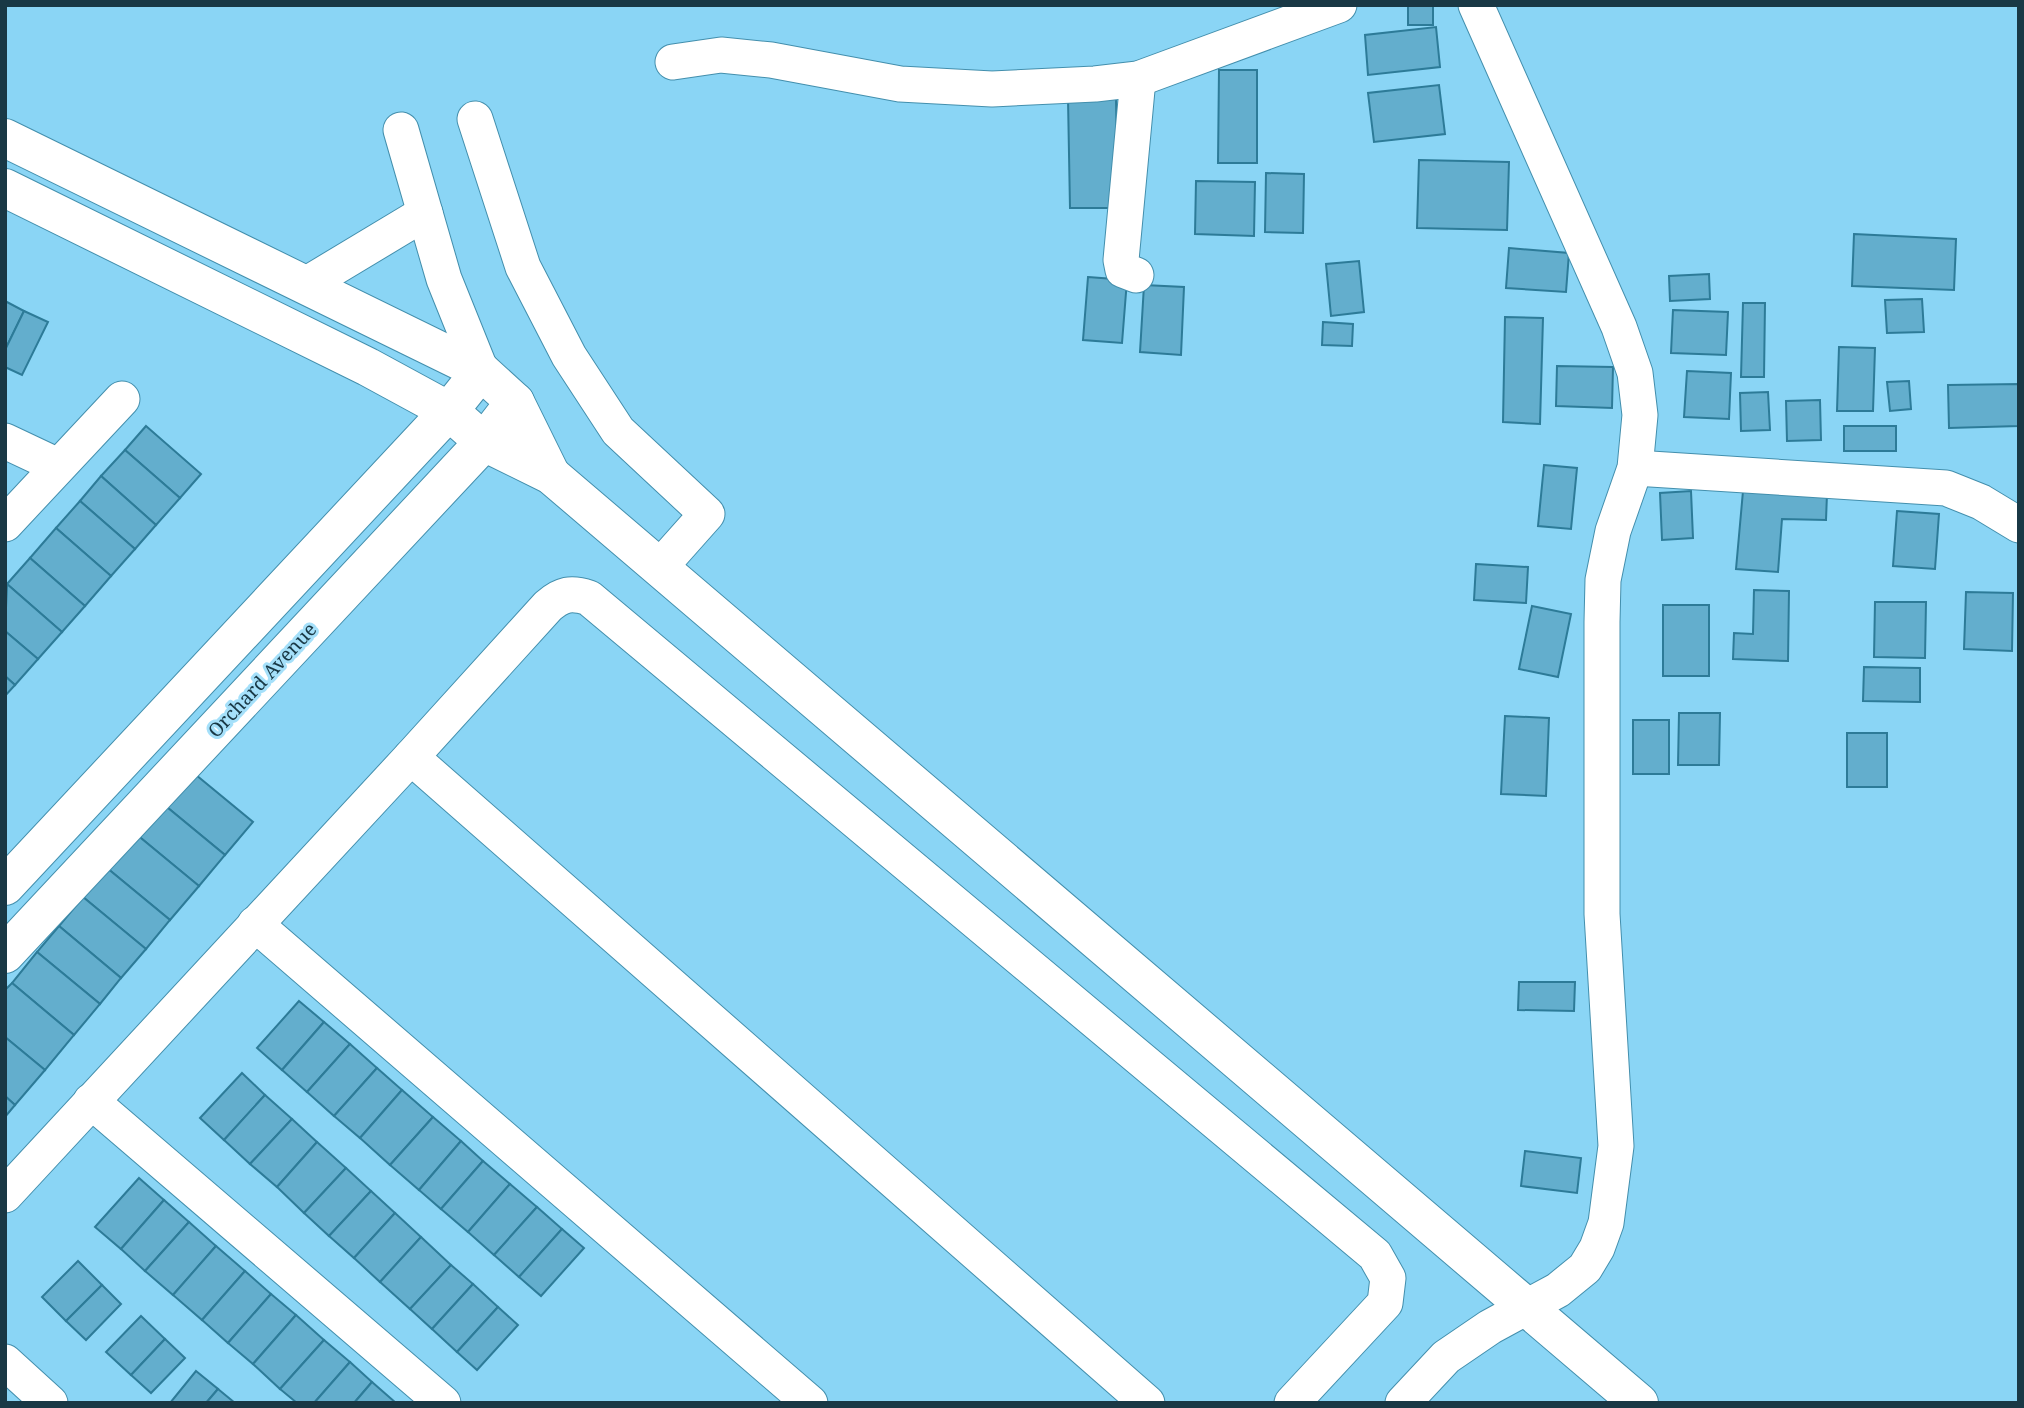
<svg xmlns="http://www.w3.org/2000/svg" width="2024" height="1408" viewBox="0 0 2024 1408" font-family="'Noto Serif',serif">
<rect width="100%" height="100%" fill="#8ad5f5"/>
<g fill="#63aecd" stroke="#2d7b98" stroke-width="2">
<rect x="1408" y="5" width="25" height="20"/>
<polygon points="1436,27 1440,67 1368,75 1365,35"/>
<polygon points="1219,70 1257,70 1257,163 1218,163"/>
<polygon points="1439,85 1445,134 1374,142 1368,93"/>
<polygon points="1068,99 1116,99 1118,208 1070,208"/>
<polygon points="1419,160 1509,162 1507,230 1417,228"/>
<polygon points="1266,173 1304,174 1303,233 1265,232"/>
<polygon points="1196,181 1255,182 1254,236 1195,234"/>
<polygon points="1854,234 1956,239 1954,290 1852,286"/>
<polygon points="1509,248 1569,253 1566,292 1506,288"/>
<polygon points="1359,261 1364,312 1331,316 1326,264"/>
<polygon points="1709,274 1710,299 1670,301 1669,276"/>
<polygon points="1088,277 1127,280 1122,343 1083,340"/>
<polygon points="1144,285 1184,287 1181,355 1140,352"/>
<polygon points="1922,299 1924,332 1887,333 1885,300"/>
<polygon points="5,301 24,311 5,350"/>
<polygon points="1743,303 1765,303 1764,377 1741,377"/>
<polygon points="1673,310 1728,312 1726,355 1671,353"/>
<polygon points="24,311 48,322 22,375 5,367 5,350"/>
<polygon points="1505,317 1543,318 1540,424 1503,422"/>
<polygon points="1323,322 1353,324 1352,346 1322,345"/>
<polygon points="1839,347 1875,348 1873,411 1837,411"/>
<polygon points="1557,366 1613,367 1612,408 1556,406"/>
<polygon points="1687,371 1731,373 1729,419 1684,417"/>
<polygon points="1909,381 1911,409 1890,411 1887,382"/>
<polygon points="2019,384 2019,426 1949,428 1948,385"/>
<polygon points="1768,392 1770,430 1741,431 1740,393"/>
<polygon points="1820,400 1821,440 1787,441 1786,401"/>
<polygon points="146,426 201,474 180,498 125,450"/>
<rect x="1844" y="426" width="52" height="25"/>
<polygon points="125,450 180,498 156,525 101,476"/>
<polygon points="1544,465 1577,468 1571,529 1538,526"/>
<polygon points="101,476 156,525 135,549 80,501"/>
<polygon points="1691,491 1693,538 1662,540 1660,493"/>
<polygon points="1743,491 1827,494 1826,520 1782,519 1778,572 1736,569"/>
<polygon points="80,501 135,549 111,576 56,528"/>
<polygon points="1897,511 1939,514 1935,569 1893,566"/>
<polygon points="56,528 111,576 85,606 30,558"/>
<polygon points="30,558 85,606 62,632 7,584"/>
<polygon points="1476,564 1528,567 1526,603 1474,600"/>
<polygon points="7,584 62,632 38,659 5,631"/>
<polygon points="1754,590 1789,591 1788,661 1733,659 1734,633 1753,634"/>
<polygon points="1966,592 2013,593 2012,651 1964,649"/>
<polygon points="1875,602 1926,602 1925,658 1874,657"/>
<rect x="1663" y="605" width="46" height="71"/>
<polygon points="1532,606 1571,614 1558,677 1519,669"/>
<polygon points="5,631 38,659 15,685 5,676"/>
<polygon points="1864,667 1920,668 1920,702 1863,701"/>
<polygon points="5,676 15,685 5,696"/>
<polygon points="1679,713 1720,713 1719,765 1678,765"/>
<polygon points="1505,716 1549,718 1546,796 1501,794"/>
<rect x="1633" y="720" width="36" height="54"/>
<rect x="1847" y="733" width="40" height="54"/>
<polygon points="190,770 253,822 225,855 162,803"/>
<polygon points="162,803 225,855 199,886 136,834"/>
<polygon points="136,834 199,886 170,920 107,868"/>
<polygon points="107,868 170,920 146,949 83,897"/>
<polygon points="83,897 146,949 121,978 59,926"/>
<polygon points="59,926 121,978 100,1004 37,952"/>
<polygon points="37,952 100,1004 74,1035 12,983"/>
<polygon points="1519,982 1575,982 1574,1011 1518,1010"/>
<polygon points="12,983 74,1035 45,1070 5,1037 5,990"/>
<polygon points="299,1001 324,1022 282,1070 257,1048"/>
<polygon points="324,1022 350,1044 307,1092 282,1070"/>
<polygon points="5,1037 45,1070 15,1105 5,1096"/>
<polygon points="350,1044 377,1068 334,1116 307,1092"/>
<polygon points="377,1068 402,1090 360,1138 334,1116"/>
<polygon points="242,1073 265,1095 224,1140 200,1118"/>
<polygon points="402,1090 433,1117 390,1165 360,1138"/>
<polygon points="265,1095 292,1119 250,1164 224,1140"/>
<polygon points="5,1096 15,1105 5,1117"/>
<polygon points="433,1117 461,1141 419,1190 390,1165"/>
<polygon points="292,1119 317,1142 277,1187 250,1164"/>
<polygon points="461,1141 483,1161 441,1209 419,1190"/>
<polygon points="317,1142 346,1168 304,1213 277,1187"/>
<polygon points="1525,1151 1581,1158 1577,1193 1521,1186"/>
<polygon points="483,1161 510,1184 468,1232 441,1209"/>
<polygon points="346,1168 371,1191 329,1236 304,1213"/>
<polygon points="139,1178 164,1200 121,1249 95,1227"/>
<polygon points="510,1184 537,1207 494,1255 468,1232"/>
<polygon points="371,1191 395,1213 354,1258 329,1236"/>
<polygon points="164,1200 189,1222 145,1271 121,1249"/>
<polygon points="537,1207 562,1229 519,1277 494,1255"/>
<polygon points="395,1213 421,1237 380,1282 354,1258"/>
<polygon points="189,1222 216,1246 173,1295 145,1271"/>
<polygon points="562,1229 584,1248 541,1296 519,1277"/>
<polygon points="421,1237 451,1265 410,1309 380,1282"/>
<polygon points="216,1246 245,1271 202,1320 173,1295"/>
<polygon points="78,1261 102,1285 66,1321 42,1297"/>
<polygon points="451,1265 473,1284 432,1329 410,1309"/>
<polygon points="245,1271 271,1294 228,1343 202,1320"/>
<polygon points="473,1284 498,1307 457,1352 432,1329"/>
<polygon points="102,1285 121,1304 86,1340 66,1321"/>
<polygon points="271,1294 296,1315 253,1364 228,1343"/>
<polygon points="498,1307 518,1325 477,1370 457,1352"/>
<polygon points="296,1315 324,1340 280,1389 253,1364"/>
<polygon points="141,1316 165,1339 131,1375 106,1352"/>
<polygon points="165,1339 185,1358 151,1393 131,1375"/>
<polygon points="324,1340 350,1362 314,1403 297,1403 280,1389"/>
<polygon points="350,1362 372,1382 354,1403 314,1403"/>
<polygon points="196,1371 218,1389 206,1403 170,1403"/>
<polygon points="372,1382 396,1403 354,1403"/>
<polygon points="218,1389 235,1403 206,1403"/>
</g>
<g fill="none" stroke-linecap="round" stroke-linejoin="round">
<defs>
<g id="minor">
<polyline points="673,62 721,55 771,60 900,84 992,89 1095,84 1138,79 1339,5"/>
<polyline points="475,119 523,267 569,356 618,431 707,514 659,568"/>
<polyline points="401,130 444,279 481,371"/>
<polyline points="1136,275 1123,270 1121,260 1138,79"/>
<polyline points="307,284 425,213"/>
<polyline points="5,441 58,466"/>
<polyline points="1635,468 1946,488 1981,502 2019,525"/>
<polyline points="5,524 122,399"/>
<polyline points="411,757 1147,1403"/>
<polyline points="255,924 810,1403"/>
<polyline points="91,1101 443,1403"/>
<path d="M5,1195l406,-438 137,-151c14,-12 23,-14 41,-8l786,657 13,23 -3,25 -93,100"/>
<polyline points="5,1362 50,1403"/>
<polyline points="1403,1403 1446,1357 1490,1327 1558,1290 1585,1268 1597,1248 1606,1223 1616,1146 1602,914 1602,622 1603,580 1613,531 1635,468 1640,415 1635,373 1619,327 1476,5"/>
</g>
<g id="tertiary">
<polyline points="5,138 481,371 515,402 551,475"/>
<polyline points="5,188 368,367 449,411 484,442 551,475 1639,1403"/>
<polyline points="5,886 449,411 481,371"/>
<polyline points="5,954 484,442 515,402"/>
</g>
</defs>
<use href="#minor" stroke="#438fad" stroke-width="37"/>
<use href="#tertiary" stroke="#438fad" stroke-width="40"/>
<use href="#minor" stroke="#fff" stroke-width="35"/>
<use href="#tertiary" stroke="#fff" stroke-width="38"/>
</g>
<g text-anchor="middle" stroke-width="6" stroke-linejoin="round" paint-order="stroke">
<g font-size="19" fill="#193845" stroke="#a5e0fa">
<text transform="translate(262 680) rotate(-47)" y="7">Orchard Avenue</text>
</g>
</g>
<rect width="2024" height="1408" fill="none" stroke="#193845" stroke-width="14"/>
</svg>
